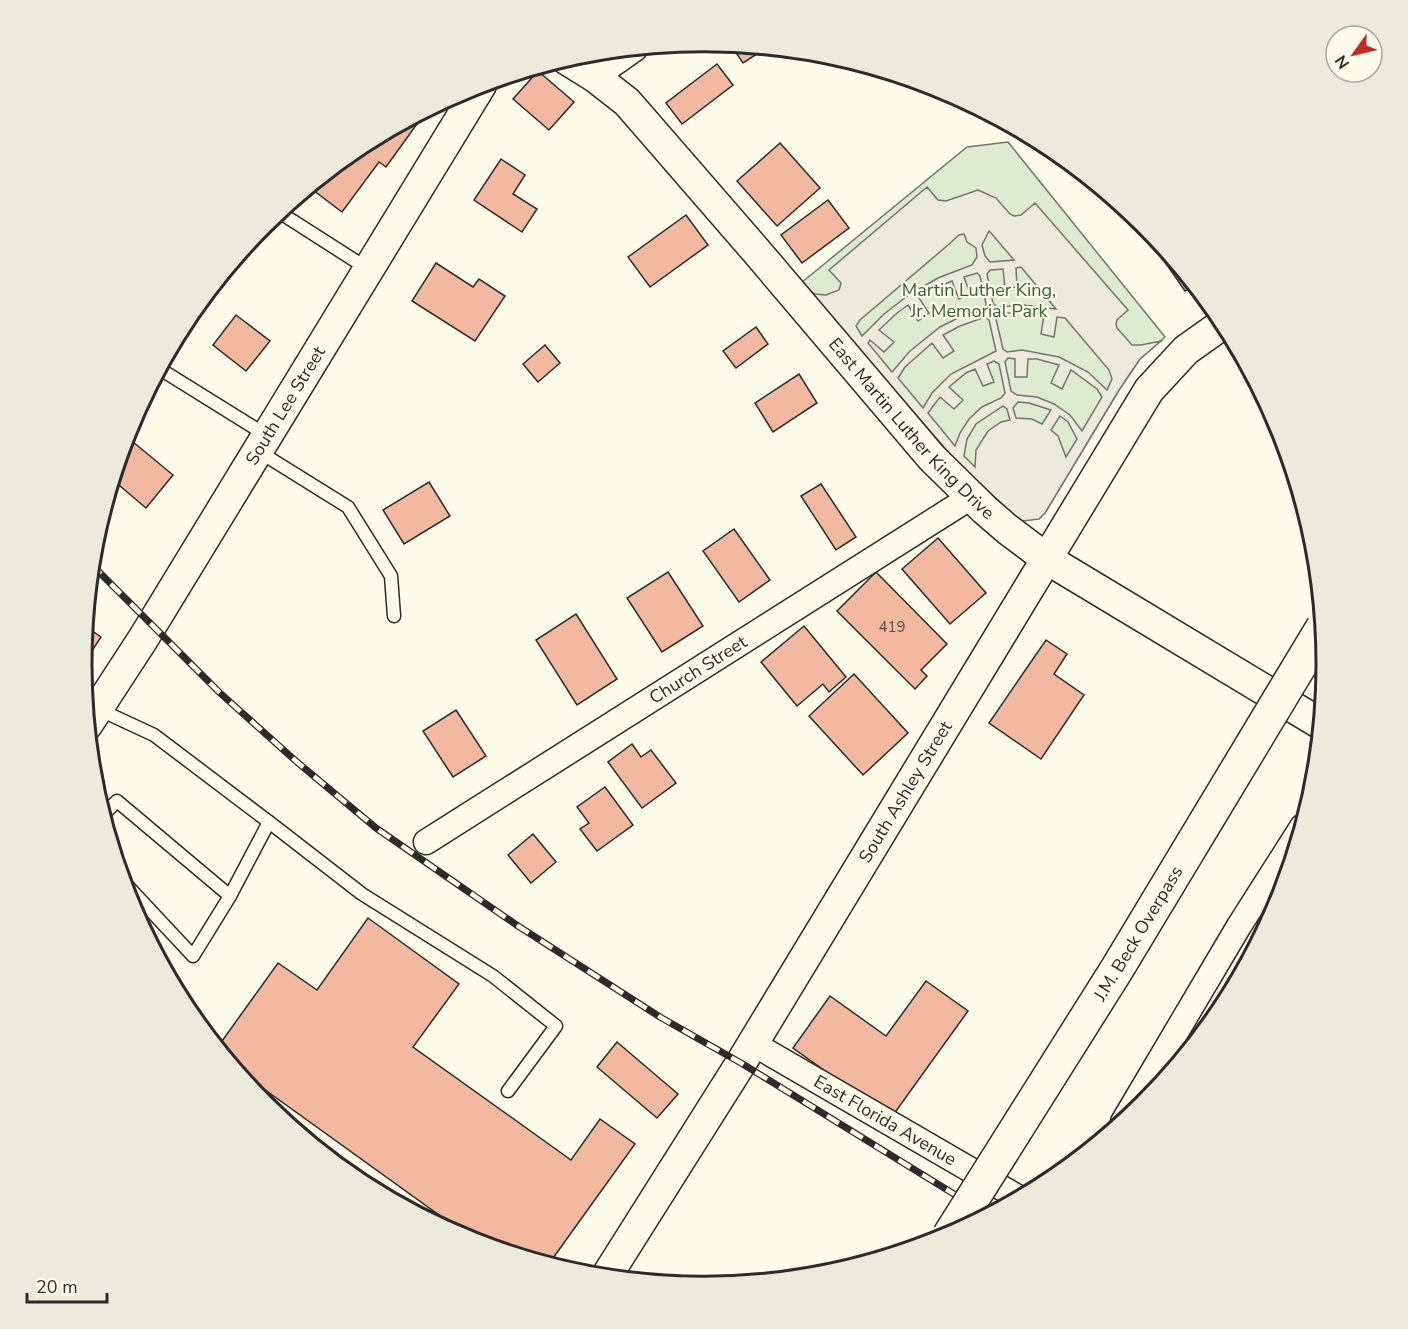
<svg xmlns="http://www.w3.org/2000/svg" width="1408" height="1329" viewBox="0 0 1408 1329" font-family="'Nunito Sans',sans-serif">
<rect width="100%" height="100%" fill="#fdfbea"/>
<polygon fill="#deebd1" stroke="#74746e" stroke-width="1.5" points="1008,142 1165,337 1140,359 1119,390 1045,513 1023,521 1015,516 956,461 801,283 967,147"/>
<path fill="#eceadb" stroke="#74746e" stroke-width="1.5" fill-rule="evenodd" d="M927,187l11,13 8,1 32,-11 18,8 14,16 4,2 7,-1 14,-12 93,107 -11,10 -1,4 1,4 15,17h9l20,-4 -21,18 -21,31 -74,123 -6,6 -16,2 -8,-5 -59,-55 -151,-174 10,7 11,1 13,-5 2,-7 -12,-13zM989,231l2,2 23,27 -24,2 -5,-6 -3,-11zM964,234l3,8 9,6 1,9 -5,8 -34,13 -28,16 -26,20 -22,22 -6,-10 4,-6 88,-75 11,-10zM1021,267l35,42 -33,-4 -26,2 -4,-4 -6,-29 3,-4 13,-1 2,19 12,-1 -1,-19zM977,273l3,3 6,28 -2,6 -26,8 -18,9 -30,24 -18,21 -24,-29 2,-3 14,12 10,-10 -15,-12 18,-17 11,-8 10,16 11,-8 -10,-15 7,-6 26,-11 7,18 11,-5 -6,-17zM1024,312l20,3 -3,19 13,3 3,-20 8,1 44,52 3,9 -5,11 -19,-18 -29,-15 -37,-7 -15,2 -4,-3 -7,-30 2,-5zM985,317l4,3 7,31 -45,23 -19,19 -9,15 -25,-30 7,-11 27,-24 11,15 11,-7 -11,-16 17,-9zM1008,358l7,1v18h12l1,-18h9l22,6 -8,18 11,6 9,-19 26,19 5,8 -20,34 -12,-16 -16,-11 -17,-7 -20,-2 -6,-4 -6,-29zM994,361l5,3 6,29 -4,5 -19,9 -13,12 -9,14 -5,13 -27,-33 12,-16 14,12 9,-9 -14,-13 17,-14 9,-4 8,17 11,-4 -7,-18zM1018,402l11,1 22,7 -9,14 -10,-5 -16,-1 -3,-10zM1003,406l4,3 3,11 -9,2 -13,9 -12,19 -1,17 -11,-11 3,-17 9,-15zM1060,416l8,6 9,17 -11,18 -8,-21 -7,-6z"/>
<g fill="#f2b8a0" stroke="#2b2b2b" stroke-width="1.5">
<polygon points="731,45 757,47 760,52 743,63"/>
<polygon points="717,64 733,85 682,124 666,103"/>
<polygon points="538,71 574,102 549,130 513,99"/>
<polygon points="427,110 386,167 379,162 342,212 309,187 358,147"/>
<polygon points="780,143 820,188 777,226 737,181"/>
<polygon points="501,159 525,175 513,194 537,209 522,232 474,200"/>
<polygon points="828,200 849,228 802,263 781,235"/>
<polygon points="686,215 708,245 650,287 628,257"/>
<polygon points="1154,236 1194,285 1185,291 1149,239"/>
<polygon points="436,263 473,287 479,279 505,296 475,341 412,301"/>
<polygon points="236,315 270,341 246,371 213,345"/>
<polygon points="756,327 768,344 736,368 723,351"/>
<polygon points="545,345 560,363 538,382 523,364"/>
<polygon points="799,374 817,403 773,432 755,403"/>
<polygon points="127,437 173,475 146,508 113,480"/>
<polygon points="429,482 450,516 404,544 383,510"/>
<polygon points="821,484 856,537 836,550 801,496"/>
<polygon points="734,529 770,580 739,602 703,551"/>
<polygon points="938,538 986,593 950,624 902,569"/>
<polygon points="668,572 703,626 662,652 627,598"/>
<polygon points="876,572 947,644 921,670 927,676 915,689 837,611"/>
<polygon points="576,614 617,679 577,705 536,640"/>
<polygon points="85,626 101,637 90,654 83,650"/>
<polygon points="804,626 846,677 829,692 823,684 797,706 761,662"/>
<polygon points="1046,640 1067,654 1054,674 1084,695 1041,759 989,723"/>
<polygon points="854,674 908,733 863,775 809,716"/>
<polygon points="456,710 486,756 453,777 423,731"/>
<polygon points="632,744 641,757 651,750 676,783 642,808 608,762"/>
<polygon points="605,787 633,825 597,851 580,829 589,823 577,807"/>
<polygon points="533,834 556,862 531,883 508,855"/>
<polygon points="368,918 459,984 413,1047 571,1160 600,1119 635,1144 548,1265 478,1243 232,1066 217,1048 278,963 317,990"/>
<polygon points="926,981 968,1011 891,1118 793,1048 830,996 886,1036"/>
<polygon points="617,1042 678,1094 657,1118 597,1067"/>
</g>
<g fill="none" stroke-linecap="round" stroke-linejoin="round">
<defs>
<g id="service">
<polyline points="279,212 368,269"/>
<polyline points="160,369 266,435"/>
<polyline points="258,451 348,507 391,576 394,616"/>
<polyline points="98,709 154,735 269,822 230,896 193,956 122,880"/>
<polyline points="102,816 117,801 230,896"/>
<polyline points="269,822 362,894 493,976 556,1026 508,1091"/>
</g>
<g id="minor">
<polyline points="595,77 635,49"/>
<path id="s1" d="M426,842l545,-345"/>
<path id="s2" d="M752,1043l267,155"/>
<polyline points="1123,1122 1239,926 1302,827"/>
</g>
<g id="tertiary">
<path id="s3" d="M566,59l29,18 32,25 131,151 174,205 53,52 22,19 40,30 274,165"/>
<path id="s4" d="M87,725l56,-86 338,-554"/>
<path id="s5" d="M606,1277l135,-214 408,-673 37,-40 38,-27"/>
</g>
</defs>
<use href="#service" stroke="#2b2b2b" stroke-width="15"/>
<use href="#minor" stroke="#2b2b2b" stroke-width="27"/>
<use href="#tertiary" stroke="#2b2b2b" stroke-width="33"/>
<use href="#service" stroke="#fdfbea" stroke-width="12"/>
<use href="#minor" stroke="#fdfbea" stroke-width="24"/>
<use href="#tertiary" stroke="#fdfbea" stroke-width="30"/>
<defs>
<polyline id="rail" points="91,564 220,693 297,762 376,828 518,926 660,1017 741,1063 988,1215"/>
</defs>
<use href="#rail" stroke="#2b2b2b" stroke-width="7"/>
<use href="#rail" stroke="#fdfbea" stroke-width="4.5" stroke-dasharray="14" stroke-linecap="butt"/>
<defs>
<g id="primary-bridge">
<path id="s6" d="M949,1236l168,-267 206,-342"/>
</g>
</defs>
<use href="#primary-bridge" stroke="#2b2b2b" stroke-width="36" stroke-linecap="butt"/>
<use href="#primary-bridge" stroke="#fdfbea" stroke-width="33"/>
</g>
<g text-anchor="middle" stroke-width="4.5" stroke-linejoin="round" paint-order="stroke">
<g font-size="15" fill="#5d4e48">
<text x="892" y="632">419</text>
</g>
<g font-size="18" fill="#34623c" stroke="#fdfbea">
<text x="979" y="296">Martin Luther King,<tspan x="979" dy="21">Jr. Memorial Park</tspan></text>
</g>
<g font-size="18" fill="#2b2b2b" stroke="#fdfbea">
<text dy="6" stroke="none"><textPath href="#s4" startOffset="376">South Lee Street</textPath></text>
<text dy="6" stroke="none"><textPath href="#s3" startOffset="508">East Martin Luther King Drive</textPath></text>
<text dy="6" stroke="none"><textPath href="#s1" startOffset="322">Church Street</textPath></text>
<text dy="6" stroke="none"><textPath href="#s5" startOffset="570">South Ashley Street</textPath></text>
<text dy="6" stroke="none"><textPath href="#s6" startOffset="357">J.M. Beck Overpass</textPath></text>
<text dy="6" stroke="none"><textPath href="#s2" startOffset="154">East Florida Avenue</textPath></text>
</g>
</g>
<path d="M0 0H1408V1329H0ZM92 664a612 612 0 1 1 1224 0a612 612 0 1 1-1224 0Z" fill="#eceadb" fill-rule="evenodd"/>
<path fill="none" stroke="#2b2b2b" stroke-width="3" d="M92 664a612 612 0 1 1 1224 0a612 612 0 1 1-1224 0Z"/>
<g transform="translate(1354 54) rotate(236)"><circle r="28" fill="#fdfbea" stroke="#a9a89e" stroke-width="1.5"/>
<path d="M0-4.5L10 22L0 15L-10 22Z" fill="#c62828"/>
<text y="-9" font-size="16" font-weight="bold" text-anchor="middle" fill="#2b2b2b">N</text>
</g>
<path d="M27 1293v9h80v-9" fill="none" stroke="#2b2b2b" stroke-width="3"/>
<text x="36" y="1293" font-size="18" fill="#2b2b2b" stroke="#fdfbea" stroke-width="4.5" paint-order="stroke">20 m</text>
</svg>
